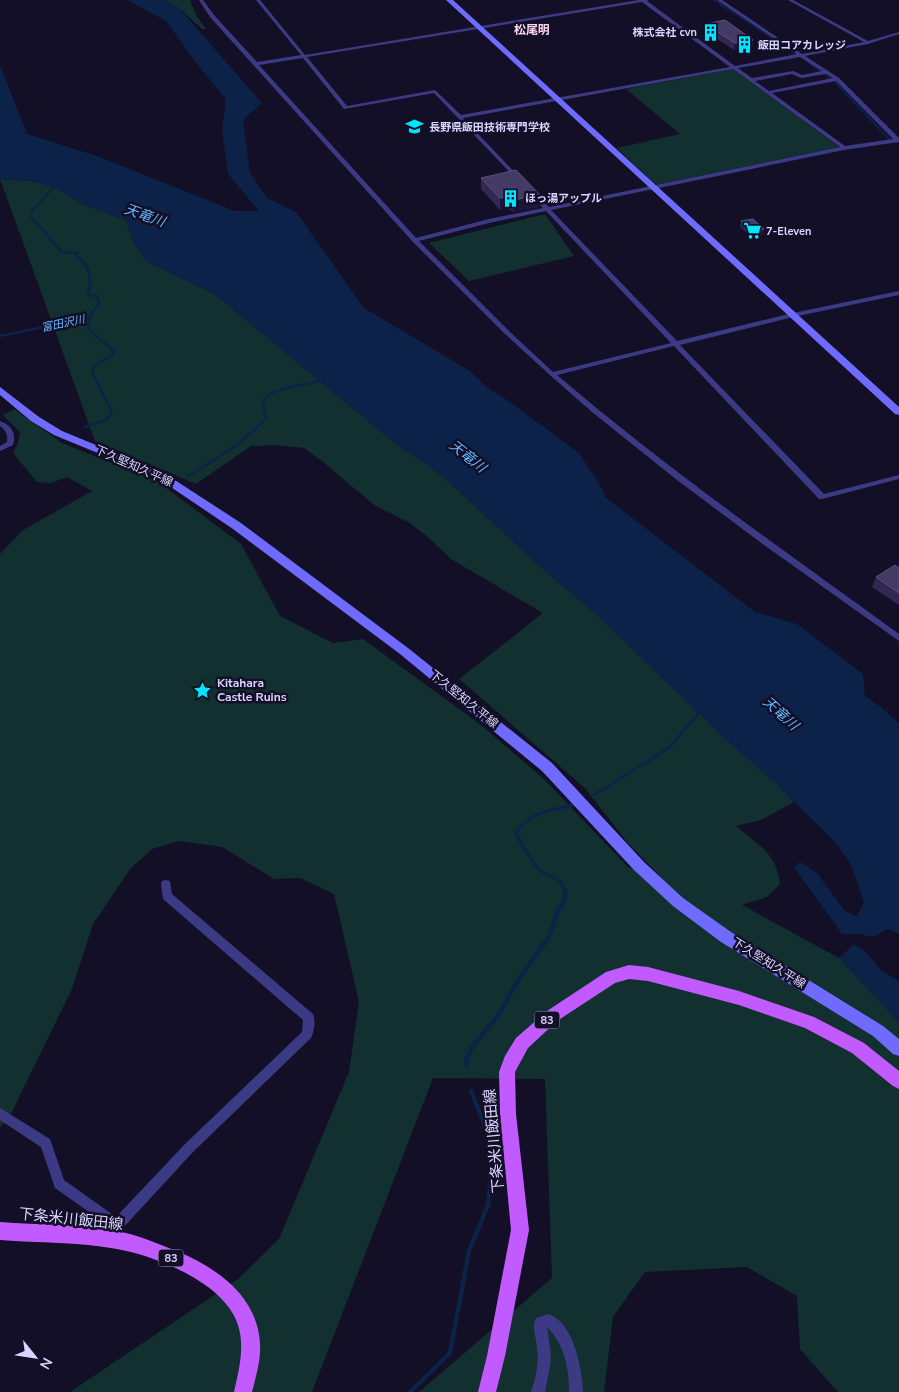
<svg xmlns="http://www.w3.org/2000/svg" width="899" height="1392" viewBox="0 0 899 1392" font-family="'Nunito Sans','Noto Sans JP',sans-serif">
<rect width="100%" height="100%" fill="#130f26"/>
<g fill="#12302f">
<polygon points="164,0 190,0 196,15 206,29 202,29 179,8"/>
<polygon points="733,69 839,147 659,184 654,183 617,148 680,134 626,89"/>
<path d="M0,179l31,2 24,6 27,17 44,16 8,23 12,18 70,34 185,153 24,15 22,17 96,89 53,45 173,162 25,26 -33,18 -25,6c20,17 41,27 44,58l-13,13 -25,8 97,53 60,64v370h-61l-38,-43 -3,-53 -50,-29 -102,5 -32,45 -9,75h-185l133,-114 -7,-199 -112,-1 -121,314h-242l168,-113 41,-40 70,-167 10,-70 -25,-108 -34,-16 -26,1 -52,-32 -43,-6 -27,8 -21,19 -38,56 -21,65 -64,131 -8,7v-573l23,-24 69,-39 -25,-14 -16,6 -14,-1 -24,-29 5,-10 2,-11 -17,-17 11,-6 48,34 95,38 84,63 39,72 53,27 30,-4 118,86 64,55 83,87 33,10 -34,-35 -42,-54 -126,-109 84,-66 -92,-54 -23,-22 -20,-15 -34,-17 -51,-43 -19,-14 -29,-3 -24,1 -55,38 -101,-43z"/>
<polygon points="545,214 574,256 469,281 429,243"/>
</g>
<g fill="#0c2248">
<polygon points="127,0 164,0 179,8 262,103 243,120 250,173 267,198 296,212 364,308 470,371 488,388 507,400 579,453 603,490 605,497 755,612 797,624 863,674 865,696 881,707 899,724 899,934 888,929 873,937 859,934 842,934 794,867 800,862 817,873 844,910 857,917 864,902 851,865 837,844 769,777 726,740 596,614 543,569 447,480 425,463 401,448 216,295 146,261 134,243 126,220 82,204 55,187 31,181 0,179 0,65 27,134 97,156 235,211 259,211 228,174 222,131 226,99 197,64 166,21"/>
<polygon points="854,944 866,952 882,971 899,981 899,1022 839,958"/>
</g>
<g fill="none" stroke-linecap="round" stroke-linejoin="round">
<g stroke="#0c2248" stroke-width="2">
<polyline points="714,0 800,56"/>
<polyline points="807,61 820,71"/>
<polyline points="826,75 831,79"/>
<polyline points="835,82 889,139"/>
<polyline points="34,221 31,217 32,211 56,185"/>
</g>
<g stroke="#0c2248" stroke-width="2.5">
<path d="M0,336l91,-19 1,-5 7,-8 -2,-8 -9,-1c4,-14 3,-31 -12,-38l1,-4 -15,-1 -29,-33"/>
<polyline points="85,427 106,420 112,413 92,372 94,366 113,355 114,351 89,330 87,326 91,317"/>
<path d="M188,476c28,-17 56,-33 78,-58 -1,-6 -5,-14 -1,-20 7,-10 49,-15 62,-18"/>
</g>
<g stroke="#0c2248" stroke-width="3">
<polyline points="594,795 670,747 702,709"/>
<path d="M565,891c-2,-14 -18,-13 -26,-22 -6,-5 -21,-30 -23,-37 15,-20 34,-22 57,-27"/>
</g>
<g stroke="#0c2248" stroke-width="4.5">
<polyline points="467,1066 466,1060 473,1046 497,1017 522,974 549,937 558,911 565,899 565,890"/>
<polyline points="410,1392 450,1353 469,1251 488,1205 493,1154 487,1131 471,1091"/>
</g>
<g fill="#3d3a85" fill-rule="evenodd">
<path d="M199,0h4l11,15 43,47 44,-7 -45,-55h4l45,55 334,-55h10l-2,1 88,65 62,-12 -80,-54h5l80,54 62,-12 -76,-42h5l75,41 31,-9v2l-31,10 -63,12 34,22 60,60v4l-55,8 -293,60 126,131 116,-28 106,-22v4l-106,22 -113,28 144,149 75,-19v4l-77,20h-3l-145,-153 -117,29c109,93 226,175 342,259v7l-135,-96 -87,-65 -85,-68 -41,-36 -46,-42 -93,-93 -202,-224zM642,2l88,65 -269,48 -26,-25 -88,16 -40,-49zM800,57l22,14 -20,4 -9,-4 -41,7 -14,-10zM303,58l41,51 90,-16 85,89 3,-2 -1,-1 -58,-61 270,-49 107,78 -291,60 -17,-16 -3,2 14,15 -54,11 -73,19 -157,-173zM792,74l9,4 25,-4 7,4 -64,13 -14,-10zM836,81l57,58 -48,7 -73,-53zM546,211l125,132 -118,29 -43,-40 -91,-91 70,-18z"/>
<path d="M0,421c11,4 17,12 13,24l-13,6v-5l7,-4c1,-8 -1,-11 -7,-16z"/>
<path d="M166,880l4,1 2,13 141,120c3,7 1,17 -2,24l-118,114 -71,77 -6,14 -4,2 -4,-2 -2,-4 4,-12 -55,-39 -14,-41 -41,-27v-12l50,31 14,41 52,37 69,-73 117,-112 1,-12 -140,-121 -2,-15 1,-3z"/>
<path d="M549,1314c25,10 33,54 34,78h-14c0,-24 -4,-47 -22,-65l3,21 1,13 -6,31h-14c5,-14 8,-29 6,-43 0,-11 -6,-21 -1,-31z"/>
</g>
<g fill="#6f6bff" fill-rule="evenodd">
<polygon points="446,0 453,0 899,407 899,415 895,414"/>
<polygon points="0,387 39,417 62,431 164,473 241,523 408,648 552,763 644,862 683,898 731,932 883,1026 899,1039 899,1056 893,1054 873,1036 721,942 673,906 634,870 542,771 400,654 233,529 156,477 54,435 31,421 0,395"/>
</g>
<g fill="#c25bff" fill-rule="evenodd">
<polygon points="629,965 648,967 739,991 814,1017 864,1043 899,1071 899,1089 893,1086 852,1053 805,1028 739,1005 648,981 629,979 615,983 557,1021 528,1048 515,1072 516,1114 529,1230 505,1356 496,1392 478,1392 487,1356 511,1230 500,1114 499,1072 505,1056 516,1038 547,1011 606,972"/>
<path d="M0,1222c39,3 79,2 117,9 21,4 42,13 62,21 39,17 78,44 81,91 1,17 -4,33 -8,49h-18c5,-22 11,-45 4,-67 -13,-42 -82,-69 -121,-76 -38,-7 -78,-6 -117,-9z"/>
</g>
</g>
<g fill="#312854">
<polygon points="705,24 753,40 752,47 734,50 704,30"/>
<polygon points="481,178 540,195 539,207 513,212 508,208 500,210 481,189"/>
<polygon points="741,221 764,229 763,235 752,237 740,227"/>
<polygon points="899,568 899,605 872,587 876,577"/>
</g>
<g fill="#1d163a">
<polygon points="753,40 752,47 734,50 735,43"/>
<polygon points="540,195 539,207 513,212 513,200"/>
<polygon points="509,196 508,208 500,210 500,198"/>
<polygon points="764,229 763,235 752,237 753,231"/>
</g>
<g fill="#433a66" stroke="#5a527e">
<polygon points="725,20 753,40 735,43 705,24"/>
<polygon points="516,170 540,195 513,200 509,196 500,198 481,178"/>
<polygon points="753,219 764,229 753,231 741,221"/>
<polygon points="895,565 899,568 899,593 876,577"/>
</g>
<defs>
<symbol id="building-bare" viewBox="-9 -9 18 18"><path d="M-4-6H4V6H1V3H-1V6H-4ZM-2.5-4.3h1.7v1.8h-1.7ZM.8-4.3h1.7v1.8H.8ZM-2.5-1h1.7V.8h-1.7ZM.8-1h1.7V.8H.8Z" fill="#00e5ff" stroke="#130f26" stroke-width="2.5" paint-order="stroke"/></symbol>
<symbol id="university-bare" viewBox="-9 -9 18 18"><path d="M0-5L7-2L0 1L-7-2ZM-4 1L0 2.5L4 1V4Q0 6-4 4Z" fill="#00e5ff" stroke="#130f26" stroke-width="2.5" paint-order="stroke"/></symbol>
<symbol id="supermarket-bare" viewBox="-9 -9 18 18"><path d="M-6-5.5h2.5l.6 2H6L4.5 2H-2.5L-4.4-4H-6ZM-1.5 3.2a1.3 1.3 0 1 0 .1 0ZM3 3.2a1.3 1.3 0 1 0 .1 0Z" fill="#00e5ff" stroke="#130f26" stroke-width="2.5" paint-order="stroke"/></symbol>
<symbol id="sight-bare" viewBox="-9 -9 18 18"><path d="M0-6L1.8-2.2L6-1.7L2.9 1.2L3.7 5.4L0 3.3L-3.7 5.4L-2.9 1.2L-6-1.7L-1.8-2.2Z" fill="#00e5ff" stroke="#130f26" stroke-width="2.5" paint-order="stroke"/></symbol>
</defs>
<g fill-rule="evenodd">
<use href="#building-bare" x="698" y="20" width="25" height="25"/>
<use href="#building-bare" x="732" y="32" width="25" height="25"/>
<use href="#university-bare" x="402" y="114" width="25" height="25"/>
<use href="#building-bare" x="498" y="186" width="25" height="25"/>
<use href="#supermarket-bare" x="740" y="218" width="25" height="25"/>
<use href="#sight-bare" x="190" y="678" width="25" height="25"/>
</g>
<g text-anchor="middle" stroke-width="5" stroke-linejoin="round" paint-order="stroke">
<g font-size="11" font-weight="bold" fill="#d9d4ff" stroke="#130f26" text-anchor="start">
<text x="697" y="36" text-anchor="end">株式会社 cvn</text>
<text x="758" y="49">飯田コアカレッジ</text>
<text x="429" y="131">長野県飯田技術専門学校</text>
<text x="525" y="202">ほっ湯アップル</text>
<text x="766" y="235">7-Eleven</text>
</g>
<g font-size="11" font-style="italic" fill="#62b6ff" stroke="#130f26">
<text transform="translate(63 323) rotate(-12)" y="4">富田沢川</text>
</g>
<g fill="#130f26" stroke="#9e99be" stroke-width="1">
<rect x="534.5" y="1011.5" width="25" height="17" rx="4"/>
<rect x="158.5" y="1249.5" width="25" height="17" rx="4"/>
</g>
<g font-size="11" font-weight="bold" fill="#d9d4ff">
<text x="547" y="1024">83</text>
<text x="171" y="1262">83</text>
</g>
<g font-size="12" font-weight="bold" fill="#ffd6f0" stroke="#130f26">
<text x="532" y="34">松尾明</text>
</g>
<g font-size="12" fill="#d9d4ff" stroke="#130f26">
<text transform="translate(134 466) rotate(24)" y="4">下久堅知久平線</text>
<text transform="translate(464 699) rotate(39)" y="4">下久堅知久平線</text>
<text transform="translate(769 963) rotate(32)" y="4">下久堅知久平線</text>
</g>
<g font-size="12" font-weight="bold" fill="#d9d4ff" stroke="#130f26" text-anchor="start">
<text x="217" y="687">Kitahara<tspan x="217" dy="14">Castle Ruins</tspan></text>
</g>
<g font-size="14" font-style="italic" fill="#62b6ff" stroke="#130f26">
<text transform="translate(145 215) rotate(20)" y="5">天竜川</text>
<text transform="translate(468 456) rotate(39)" y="5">天竜川</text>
<text transform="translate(781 713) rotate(42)" y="5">天竜川</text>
</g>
<g font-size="15" fill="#d9d4ff" stroke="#130f26">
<text transform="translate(494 1141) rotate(-95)" y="5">下条米川飯田線</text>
<text transform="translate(71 1219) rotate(6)" y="5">下条米川飯田線</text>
</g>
</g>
<g transform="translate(35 1357) rotate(120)" stroke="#130f26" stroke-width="4" paint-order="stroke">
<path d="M0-4L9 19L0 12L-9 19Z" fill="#d9d4ff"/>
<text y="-8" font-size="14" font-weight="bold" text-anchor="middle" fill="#d9d4ff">N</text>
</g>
</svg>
